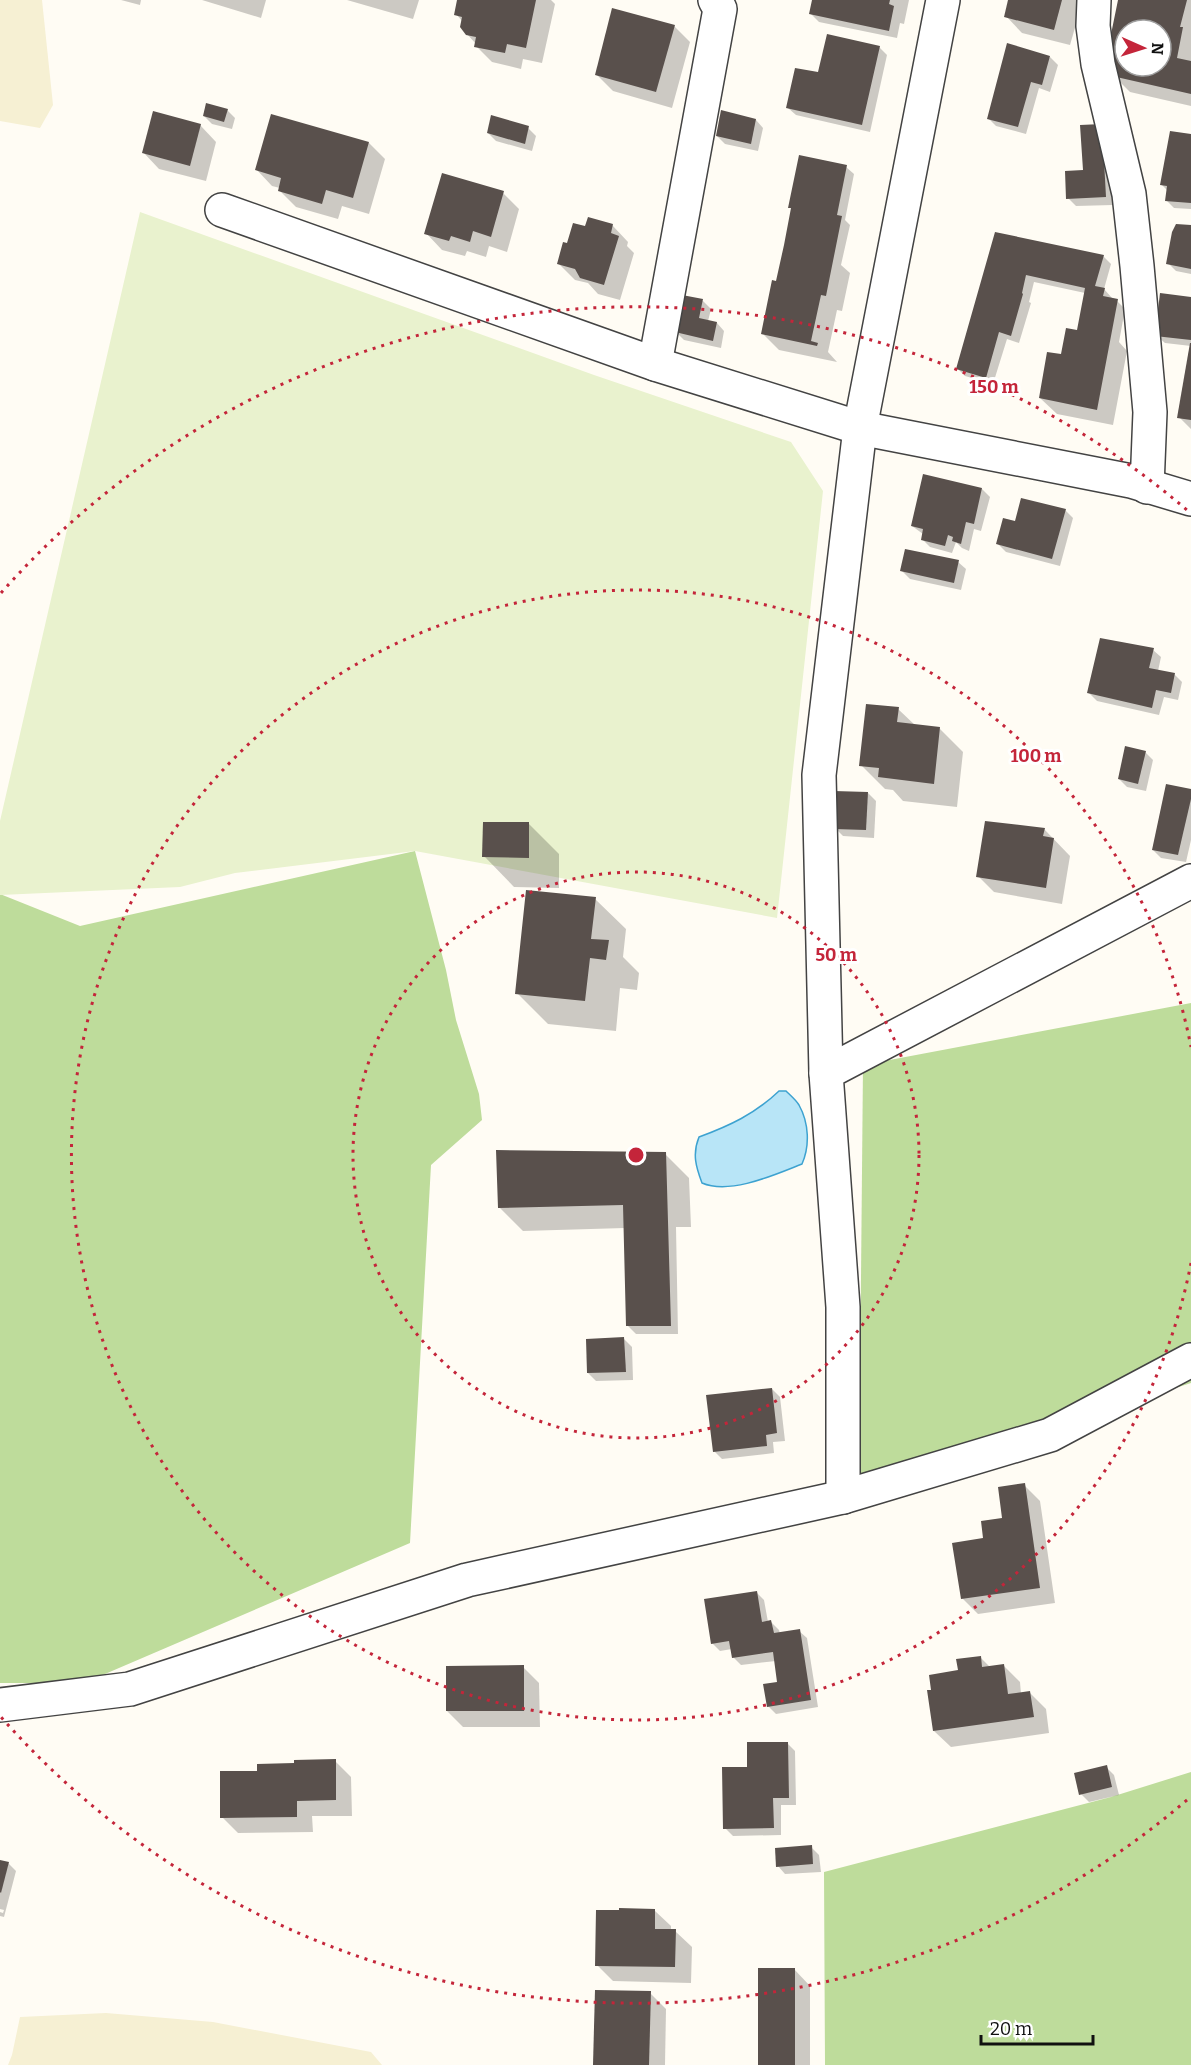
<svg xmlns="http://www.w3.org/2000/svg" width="1191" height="2065" viewBox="0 0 1191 2065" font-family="Bitter,serif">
<rect width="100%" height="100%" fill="#fffcf4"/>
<g fill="#f6f0d3">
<polygon points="0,0 42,0 53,105 40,128 0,121"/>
<polygon points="106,2013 213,2022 371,2052 382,2065 8,2065 12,2055 20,2017"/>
</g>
<g fill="#bedc9b">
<polygon points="415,851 446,970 456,1020 479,1094 482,1120 431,1165 410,1543 84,1683 0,1683 0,894 80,926"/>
<polygon points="1191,1003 1191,1383 859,1490 863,1065"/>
<polygon points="1191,1772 1191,2065 825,2065 824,1872 1111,1797"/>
</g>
<polygon fill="#e9f2ce" points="140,212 594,375 791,442 823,491 777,918 415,851 235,873 180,887 0,895 0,821"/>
<path fill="#b8e5f7" stroke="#3da2d0" stroke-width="1.5" d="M779,1091h7c4,4 10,9 13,14 10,18 11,41 3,59 -28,11 -72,31 -100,19 -6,-16 -10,-29 -3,-46 30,-11 56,-23 80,-46z"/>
<g fill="#0003" fill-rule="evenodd">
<polygon points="121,0 141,0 140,5"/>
<polygon points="202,0 266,0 261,18"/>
<polygon points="347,0 419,0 413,19"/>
<polygon points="458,0 551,0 555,4 542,63 523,59 521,69 492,62 476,46 476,44 467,34 463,22 456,14"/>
<polygon points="813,0 909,0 904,24 900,23 897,38 819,22 811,14"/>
<polygon points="1010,0 1083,0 1070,45 1022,33 1006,16"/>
<path d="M1120,0h71v106l-61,-14 -16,-16zM1125,30h36v36h-36z"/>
<polygon points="674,26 690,42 672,108 613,91 597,75"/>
<polygon points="879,47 887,55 870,132 796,115 788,108 819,74"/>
<polygon points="1050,57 1058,65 1050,92 1039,88 1026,134 996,126 988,118"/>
<polygon points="227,110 235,118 232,129 212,124 204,116"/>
<polygon points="756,120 763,128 758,151 725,144 717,136"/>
<polygon points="200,125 216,142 206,181 159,169 143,152"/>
<polygon points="528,128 536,136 532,151 496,141 488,133"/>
<polygon points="1109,133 1113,205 1076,206 1068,198"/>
<polygon points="1191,136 1191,209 1174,208 1166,200 1168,191 1162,185"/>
<polygon points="369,143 385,159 369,214 342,206 338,219 296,207 280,191 280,188 272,186 256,169"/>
<polygon points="846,167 854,174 845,220 850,225 841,265 850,273 842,311 837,310 828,352 837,362 779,350 762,333 777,283 792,210 790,207"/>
<polygon points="503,193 519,209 507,252 489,246 486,257 467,251 465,256 442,250 426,233"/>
<polygon points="612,225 628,242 627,246 634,253 620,300 598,294 588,283 575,280 558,263 568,245 586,228"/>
<polygon points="1191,226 1191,274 1176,271 1168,263"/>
<polygon points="996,234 1103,256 1111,264 1104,289 1112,298 1111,299 1117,301 1125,309 1119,342 1127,351 1113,425 1057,414 1040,398 1062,356 1078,332 1085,293 1034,282 1029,302 1031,303 1019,343 1007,339 993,384 965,376 958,369"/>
<polygon points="683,297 703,301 711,309 708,321 717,323 724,331 721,348 684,340 676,332"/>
<polygon points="1191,298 1191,429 1179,417 1191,346 1165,343 1157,336"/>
<polygon points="982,489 990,497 981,531 974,529 969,551 962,548 956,542 952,553 930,547 922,539 923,534 912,526"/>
<polygon points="1065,510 1073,518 1060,566 1006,552 998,544 1016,523"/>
<polygon points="958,562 966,569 961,590 910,579 902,571"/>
<polygon points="1153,650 1161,657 1158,671 1174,674 1182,682 1178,700 1164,697 1159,715 1097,701 1089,693"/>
<polygon points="898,709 916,726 939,728 963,752 957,807 903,801 893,790 885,789 861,765"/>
<polygon points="1145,752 1153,760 1146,791 1127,787 1119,779"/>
<polygon points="1191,790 1191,840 1186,862 1161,858 1153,850"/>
<polygon points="868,793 876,801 874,838 843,836 835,828"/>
<polygon points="529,824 559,854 559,888 514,887 484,856"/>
<polygon points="1044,829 1070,856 1062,904 994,892 978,876"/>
<polygon points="595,899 626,929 623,957 639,973 637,990 620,988 616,1031 548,1024 517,993"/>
<polygon points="665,1154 689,1178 691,1227 676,1227 678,1334 636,1334 628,1326 625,1228 523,1231 499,1207"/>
<polygon points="624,1339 632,1347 633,1380 596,1381 588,1373"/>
<polygon points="772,1389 780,1397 785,1441 773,1442 774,1453 722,1459 714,1451"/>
<polygon points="1024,1485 1040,1501 1055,1603 978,1614 962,1598 984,1540 1004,1519"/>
<polygon points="756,1592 764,1600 768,1622 771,1622 779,1630 780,1634 799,1631 807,1638 818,1707 776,1714 768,1706 779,1683 776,1661 741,1665 733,1657 732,1649 720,1651 712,1643"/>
<polygon points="980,1657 990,1667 1003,1665 1020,1682 1021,1694 1030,1693 1046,1709 1049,1733 951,1747 934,1731 959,1671"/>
<polygon points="523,1667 539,1683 540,1727 463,1727 447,1711"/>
<polygon points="787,1743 795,1751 796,1805 781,1805 781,1835 733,1836 725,1828 748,1768"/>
<polygon points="335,1761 351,1777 352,1816 312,1816 313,1832 238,1833 222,1817 258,1772"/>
<polygon points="1106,1767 1114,1775 1119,1795 1089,1802 1081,1794"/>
<polygon points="811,1847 819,1855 821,1872 785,1874 778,1866"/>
<polygon points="0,1861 8,1863 16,1871 4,1917 0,1916 0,1912 3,1913 4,1910 0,1909"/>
<polygon points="654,1910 671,1926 671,1931 675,1931 692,1947 691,1983 613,1981 597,1965"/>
<polygon points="794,1969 810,1986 810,2065 760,2065"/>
<polygon points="650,1993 666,2009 665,2065 594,2065"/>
</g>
<g fill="#59504c" fill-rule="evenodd">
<polygon points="457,0 536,0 526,48 507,44 505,53 474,47 476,37 466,35 460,27 462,17 454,15"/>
<polygon points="812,0 890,0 889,4 894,6 889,31 809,14"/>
<polygon points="1008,0 1062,0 1054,30 1004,17"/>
<path d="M1118,0h69l-7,27h3l-6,31 14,3v33l-79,-18 -3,-32zM1125,30h36v36h-36z"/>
<polygon points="612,8 675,25 656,92 595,75"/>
<polygon points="827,34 880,46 862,125 786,108 795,68 818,72"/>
<polygon points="1007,43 1050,56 1042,85 1031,82 1018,127 987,119"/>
<polygon points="206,103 228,109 224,122 203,116"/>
<polygon points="721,110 756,119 751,144 716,136"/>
<polygon points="153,111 201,124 190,166 142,153"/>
<polygon points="271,114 369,142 353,198 326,190 322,204 278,191 281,178 255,170"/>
<polygon points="491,115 529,126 525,144 487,133"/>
<polygon points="1102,124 1106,197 1066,199 1065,171 1083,170 1080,125"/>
<polygon points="1170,131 1191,134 1191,203 1165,201 1167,186 1160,185"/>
<polygon points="799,155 847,165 837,215 842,216 826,296 821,295 811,341 818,343 817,346 761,334 772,280 776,281 784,245 791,208 788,208"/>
<polygon points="442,173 504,191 491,237 473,231 470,242 451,236 449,241 424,234"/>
<polygon points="588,217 613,224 611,233 619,236 604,285 580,278 575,269 557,264 563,242 567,243 573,223 585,226"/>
<polygon points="1176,224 1191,225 1191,269 1166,264 1172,232"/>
<polygon points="995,232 1104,255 1095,286 1105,288 1103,296 1118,299 1097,410 1039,398 1047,352 1061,354 1066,328 1077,330 1085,288 1026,275 1022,293 1023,294 1011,336 999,332 986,378 956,369"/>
<polygon points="1160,293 1191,297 1191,340 1155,336"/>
<polygon points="682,295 703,299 699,318 717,322 713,341 675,332"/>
<polygon points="1190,343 1191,343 1191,420 1177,418"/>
<polygon points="923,474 982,488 974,524 966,522 961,544 952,541 953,537 948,535 945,546 921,540 923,529 911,526"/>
<polygon points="1021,498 1066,509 1052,559 996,544 1003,518 1015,521"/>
<polygon points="905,549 959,560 954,583 900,571"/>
<polygon points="1100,638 1154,648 1149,668 1175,673 1171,693 1156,690 1152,708 1087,693"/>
<polygon points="866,704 899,707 897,722 940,727 934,784 878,777 879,768 859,766"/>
<polygon points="1125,746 1146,751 1138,784 1118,779"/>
<polygon points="1166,784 1191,789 1191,799 1178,855 1152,850"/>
<polygon points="834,791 868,792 866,830 834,829"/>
<polygon points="985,821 1045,828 1043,836 1054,838 1046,888 976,877"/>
<polygon points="483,822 529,822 529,858 482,857"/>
<polygon points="526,890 596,897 591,939 609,940 606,960 590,958 585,1001 515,994"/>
<polygon points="496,1150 666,1152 671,1326 626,1326 623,1205 498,1208"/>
<polygon points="624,1337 626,1372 587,1373 586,1339"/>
<polygon points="772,1388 777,1433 766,1435 767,1446 713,1452 706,1395"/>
<polygon points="1025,1483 1040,1588 961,1599 952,1543 983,1538 981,1521 1002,1518 998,1487"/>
<polygon points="757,1591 762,1622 771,1620 774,1633 800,1629 811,1700 767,1707 763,1684 777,1682 773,1652 732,1658 729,1641 711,1644 704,1599"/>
<polygon points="981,1656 982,1667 1004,1664 1008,1694 1030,1691 1034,1717 933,1731 927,1690 931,1690 929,1675 958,1670 956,1659"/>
<polygon points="524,1665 524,1711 446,1711 446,1666"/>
<polygon points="747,1742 788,1742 789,1798 773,1798 774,1828 723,1829 722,1767 747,1767"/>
<polygon points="336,1759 336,1800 297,1801 297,1817 220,1818 220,1771 257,1771 257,1764 294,1763 294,1760"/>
<polygon points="1107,1765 1112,1787 1079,1795 1074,1773"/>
<polygon points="812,1845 813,1864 776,1867 775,1848"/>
<polygon points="0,1860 9,1862 1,1893 0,1892"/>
<polygon points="619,1908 655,1909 655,1929 676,1929 675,1967 595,1966 596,1910 619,1910"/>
<rect x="758" y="1968" width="37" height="97"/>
<polygon points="595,1990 651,1991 649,2065 593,2065"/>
</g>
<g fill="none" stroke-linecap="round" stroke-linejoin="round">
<defs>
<g id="street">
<polyline points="1094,0 1093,26 1098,64 1129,194 1137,266 1150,412 1147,487"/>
<polyline points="222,210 655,364 860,428 1131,481 1191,499"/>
<polyline points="655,364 720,9 715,0"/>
<polyline points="826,1073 819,775 860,428 943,0"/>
<polyline points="843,1497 843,1307 826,1073 1191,881"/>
<polyline points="0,1705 130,1689 467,1580 843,1497 1050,1435 1191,1360"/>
</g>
</defs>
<use href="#street" stroke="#434343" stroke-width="36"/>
<use href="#street" stroke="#fff" stroke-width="33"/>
</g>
<g fill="none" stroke="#c4253a" stroke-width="3" stroke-dasharray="3 6">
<circle cx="636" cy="1155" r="283"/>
<path d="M1191 1263A565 565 0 1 1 1191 1047"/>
<path d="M1187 1800A848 848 0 0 1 1 1717M1 593A848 848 0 0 1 1187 510"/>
</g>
<circle cx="636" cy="1155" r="9" fill="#c4253a" stroke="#fff" stroke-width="3"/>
<g font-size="18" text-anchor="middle" font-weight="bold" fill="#c4253a" stroke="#fff" stroke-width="6" stroke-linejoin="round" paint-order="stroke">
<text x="994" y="393">150 m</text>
<text x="1036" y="762">100 m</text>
<text x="836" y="961">50 m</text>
</g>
<g transform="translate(1143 48) rotate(93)"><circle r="28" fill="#ffffff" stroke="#9f9f9f" stroke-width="1.5"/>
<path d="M0-4.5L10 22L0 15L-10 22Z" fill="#c4253a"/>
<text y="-9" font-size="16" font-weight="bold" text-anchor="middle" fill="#101010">N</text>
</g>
<path d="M981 2035v9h112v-9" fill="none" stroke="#101010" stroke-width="3"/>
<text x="990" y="2035" font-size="18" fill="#101010" stroke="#ffffff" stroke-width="4.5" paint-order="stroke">20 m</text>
</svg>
